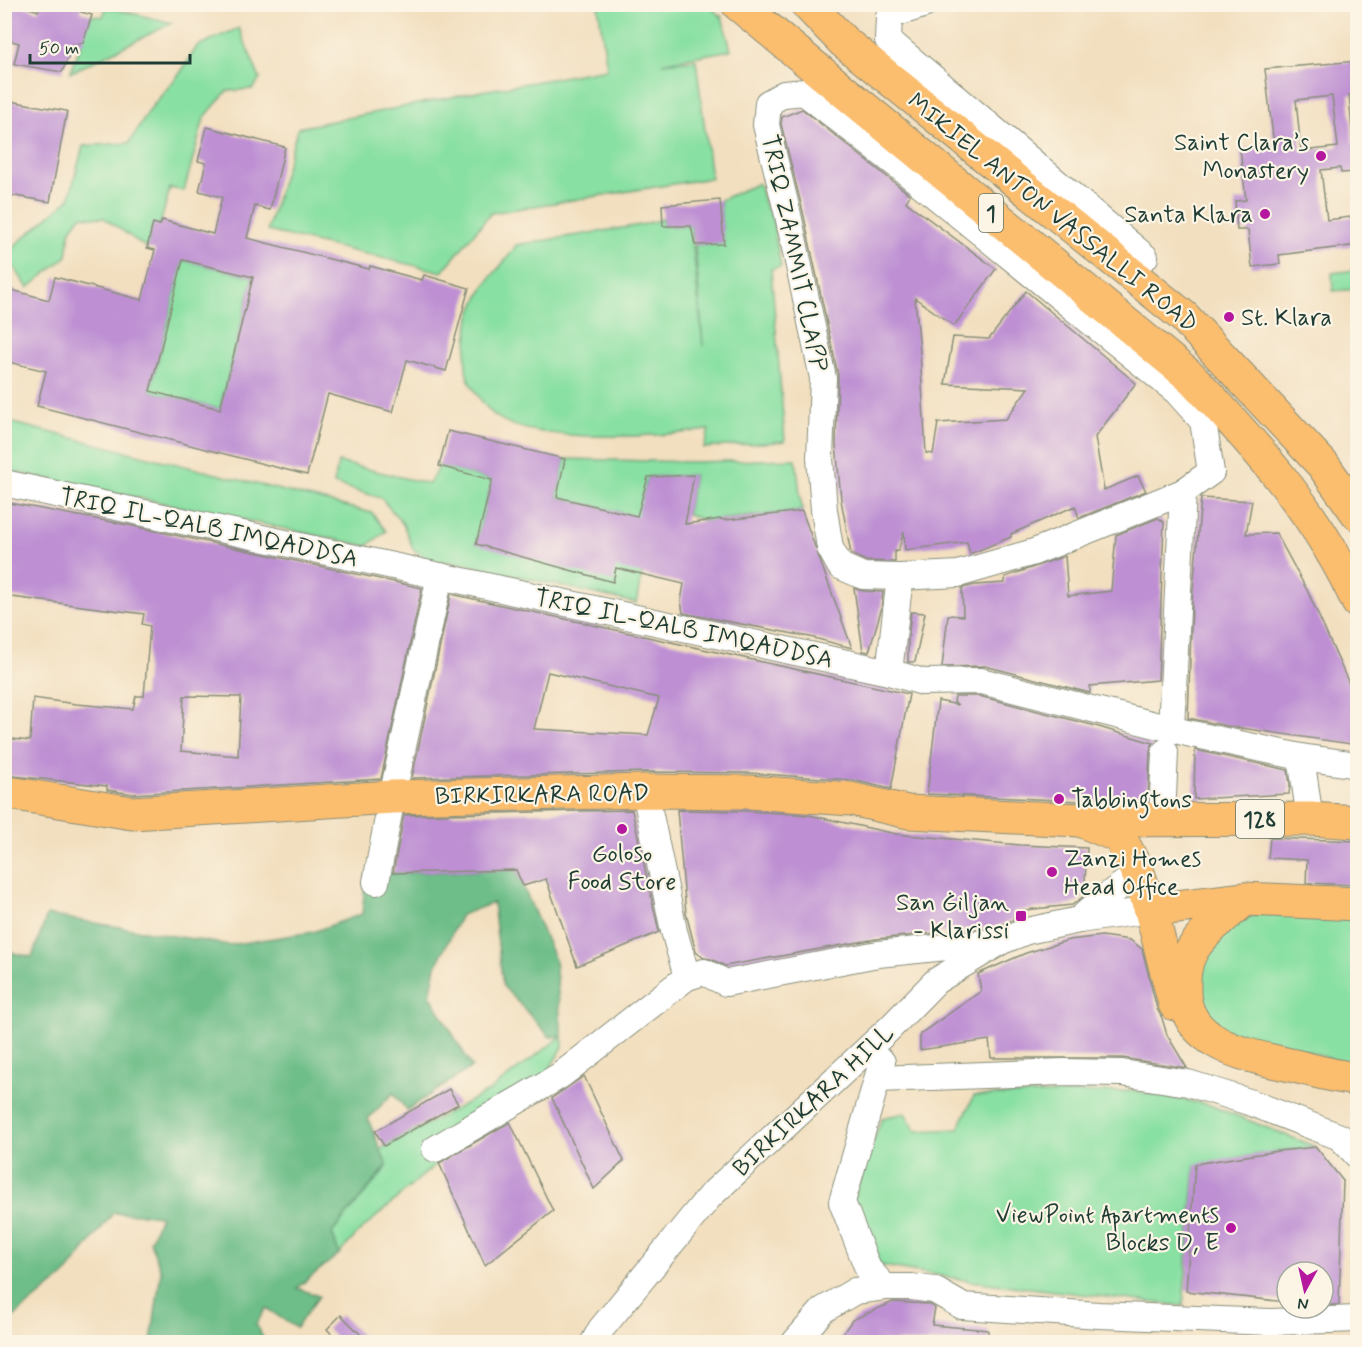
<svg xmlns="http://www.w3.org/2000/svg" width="1362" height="1347" viewBox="0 0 1362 1347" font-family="Mynerve,sans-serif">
<rect width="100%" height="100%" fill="#fcf5e5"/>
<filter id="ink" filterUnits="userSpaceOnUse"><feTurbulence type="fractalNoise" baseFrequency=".0167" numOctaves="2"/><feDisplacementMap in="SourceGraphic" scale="12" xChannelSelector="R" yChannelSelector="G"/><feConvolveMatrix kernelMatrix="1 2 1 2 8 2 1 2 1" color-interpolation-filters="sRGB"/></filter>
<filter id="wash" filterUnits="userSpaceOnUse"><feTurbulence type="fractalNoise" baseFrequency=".008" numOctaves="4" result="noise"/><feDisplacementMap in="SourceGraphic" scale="24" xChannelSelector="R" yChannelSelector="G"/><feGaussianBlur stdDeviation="1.35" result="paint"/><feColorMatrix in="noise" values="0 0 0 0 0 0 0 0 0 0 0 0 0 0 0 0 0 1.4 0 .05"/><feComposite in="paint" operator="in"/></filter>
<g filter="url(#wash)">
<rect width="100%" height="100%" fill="#f2dfbf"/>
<g fill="#89e0a3" stroke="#548e6c" stroke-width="1.5">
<polygon points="598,5 708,5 722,17 731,50 661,63 696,60 711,178 491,213 442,272 267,231 298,128 482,91 607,69"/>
<polygon points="106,7 172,23 70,73 92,15 103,17"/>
<polygon points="239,28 260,79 253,89 227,91 204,118 184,191 170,188 160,225 153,224 147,248 104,218 81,216 70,231 67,256 28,288 5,254 69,199 83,146 129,143 151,108 181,72 197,46"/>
<path d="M759,183l5,20 8,15 9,49 -10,2 14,172 -81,7 5,-18c-49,6 -171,15 -212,-13 -8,-5 -13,-13 -18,-20 -14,-19 -15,-29 -12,-52 1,-10 1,-22 4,-31 5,-13 12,-26 20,-37 9,-11 18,-19 25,-32l125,-20 22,-6v7h28l12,120 -8,-101 28,-2 -3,-43z"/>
<polygon points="183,260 253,277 220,409 150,391"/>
<polygon points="1357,270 1357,289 1333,291 1332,273"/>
<polygon points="5,421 372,513 386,531 367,546 5,470"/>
<polygon points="565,459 696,462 796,459 802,511 704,521 687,514 694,475 648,477 642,498 657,504 636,603 465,564 429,560 413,549 403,524 381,498 334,484 338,462 429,484 439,466 492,480 476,544 628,514 557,497"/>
<path d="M1259,913l98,4v149c-24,-6 -47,-14 -70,-21 -32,-10 -71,-5 -88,-42 -3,-7 1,-41 1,-51l21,-22z"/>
<polygon points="562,1036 563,1047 547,1073 428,1145 438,1162 358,1233 339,1254 332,1233 387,1167 380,1149 489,1091"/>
<polygon points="1132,1091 1207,1104 1316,1147 1278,1151 1195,1165 1183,1306 970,1281 879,1265 874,1240 853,1199 882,1118 905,1113 916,1131 958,1129 974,1096"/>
</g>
<polygon fill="#6ebe89" stroke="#467e5e" stroke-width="1.5" points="516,870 555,960 562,1036 550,1037 503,986 493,903 461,915 436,966 430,995 472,1067 407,1110 393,1093 368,1119 387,1166 332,1233 339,1254 297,1288 319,1296 296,1328 266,1308 256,1324 265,1342 151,1342 161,1271 150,1242 160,1216 142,1214 113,1213 65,1275 5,1324 5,951 32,957 47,915 229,945 313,932 362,914 366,876 388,873"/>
<g id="blocks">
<g fill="#be90d3" fill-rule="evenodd">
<polygon points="4,4 17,4 38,11 40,4 82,4 81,12 92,15 83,43 74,44 62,72 14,64 19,43 4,39"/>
<path d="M1358,61v33l-9,1 4,49 5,-1 -2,29 -15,1 -1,-5 -19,2 6,50 31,-4v29l-79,10 1,9 -28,3 -4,-37h-11l-2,-29 11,-1 -6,-51 34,-3 -9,-77zM1332,96l6,51 -37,4 -5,-51z"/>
<polygon points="4,100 67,111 50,202 4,194"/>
<polygon points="802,109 910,195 906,202 996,269 954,326 915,298 920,351 926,453 933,454 938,423 1006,419 1028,388 945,384 953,337 989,339 1026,291 1136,383 1095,437 1104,490 1138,476 1146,491 1079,518 1075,506 1011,534 1011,537 970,554 967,542 905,550 904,532 898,551 895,551 895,562 866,561 851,554 841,500 836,444 838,375 803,212 781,124 782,117"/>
<path d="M207,127l78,20 -15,63 -15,-4 -8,32 122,31 1,-3 52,14 2,-5 45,13 -23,83 -39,-11 -14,52 -65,-18 -21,81 -270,-69 9,-35 -42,-10v-73l45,12 6,-23 87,23 13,-50 -8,-2 6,-25 7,2 2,-5 51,14 9,-37 -23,-6 7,-28 -8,-2zM183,260l70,17 -33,132 -70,-18z"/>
<polygon points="720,200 724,244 695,245 691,226 663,226 662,205"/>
<polygon points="448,431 565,459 557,497 637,516 648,477 694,475 685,524 720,519 726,520 802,511 852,648 810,637 683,613 681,601 684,584 616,568 613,582 476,544 492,480 439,466"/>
<polygon points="1201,498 1252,501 1246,534 1276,533 1308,592 1358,704 1358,745 1227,726 1188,718 1192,602"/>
<path d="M4,502l124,23 294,63 -41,191 -248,15 -26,-4v-4l-103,-11v-37l26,3 3,-43 43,6 57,5 3,-13h8l6,-70 -8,-2 2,-10 -140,-18zM184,696l57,1 -3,59 -57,-5z"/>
<polygon points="1158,518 1164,522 1158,680 1090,686 1090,693 985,666 942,667 948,615 963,616 962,588 975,585 1005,583 1005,577 1065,556 1068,596 1111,591 1116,535"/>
<polygon points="854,588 863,591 883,592 881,610 869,652 863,651"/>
<path d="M451,594l458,100 -18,95 -39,-9 -104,-7 -103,-1 -233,6zM548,672l111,26 -11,37 -114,-6z"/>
<polygon points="911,612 925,613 915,662 908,662 908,642"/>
<polygon points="955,696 979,696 1092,725 1153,743 1150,751 1148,801 1080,801 927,794 938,701 958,705 954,702"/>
<polygon points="1195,750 1288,770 1290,785 1289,794 1194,799"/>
<polygon points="632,810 659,932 577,966 546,879 523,886 516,870 393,873 404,815"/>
<polygon points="677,810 747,811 809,815 896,834 1020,845 1087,848 1084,896 1072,905 1015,911 1013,920 996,927 876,939 725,966 711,959 704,958 696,952 686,913"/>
<polygon points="1270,838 1358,841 1358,885 1306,883 1307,860 1268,858"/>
<polygon points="1102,936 1130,940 1142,949 1157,1009 1162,1018 1167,1035 1187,1068 1122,1058 991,1058 989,1040 920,1050 920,1034 981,991 978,974 1026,953 1069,940"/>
<polygon points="584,1076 624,1161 594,1189 552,1098"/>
<polygon points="449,1089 458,1104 384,1146 375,1131"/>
<polygon points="510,1122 553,1211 485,1265 439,1163"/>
<polygon points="1316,1147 1343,1181 1339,1305 1323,1305 1323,1272 1287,1272 1287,1302 1186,1291 1195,1164 1278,1151"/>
<polygon points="893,1302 929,1304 935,1308 932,1325 988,1330 988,1342 837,1342 852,1320"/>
<polygon points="341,1315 368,1342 339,1342 327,1329"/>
</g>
</g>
</g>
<g filter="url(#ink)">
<use href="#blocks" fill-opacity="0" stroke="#888e7a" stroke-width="1.5"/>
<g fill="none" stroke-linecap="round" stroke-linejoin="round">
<defs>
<g id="minor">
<polyline points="926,4 889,16 888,40 1145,257"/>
<polygon points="804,92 906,172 1177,392 1203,421 1211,472 1183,492 1034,552 958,574 900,577 863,576 840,566 830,548 824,510 820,458 823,378 788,215 766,125 768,103 784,94"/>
<polyline points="4,483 889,672 923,682 981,681 1187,733 1301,757 1310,819"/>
<polyline points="889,672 900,577"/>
<polyline points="1171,729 1183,492"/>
<polyline points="1301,757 1358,765"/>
<polyline points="645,791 674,931 687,977"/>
<polyline points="1162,818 1165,752"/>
<polyline points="376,882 392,797 440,576"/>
<polyline points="1079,920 1099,902 1138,873"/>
<polyline points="882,1062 842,1202 868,1269 885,1287"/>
<polyline points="878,1079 1063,1072 1122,1073 1188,1083 1249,1102 1340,1137 1358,1156"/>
<polyline points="435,1149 561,1075 687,977 704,972 726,983 878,954 996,942"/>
<polyline points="594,1342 601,1329 710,1196 889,1029 936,981 1002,941 1027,931 1079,920 1151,910"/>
<polyline points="795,1342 823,1310 855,1291 885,1287 912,1287 934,1290 962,1306 1099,1315 1270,1322 1358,1319"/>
</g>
<g id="major">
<polyline points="4,794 16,794 132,813 392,797 645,791 748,792 851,799 908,812 1080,820 1310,819 1358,822"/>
<polyline points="1085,822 1120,837 1138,873 1151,910 1245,899 1358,904"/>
</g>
<g id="highway">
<path d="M738,4l454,374c66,70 126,136 166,224"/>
<polyline points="807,4 844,42 1184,317 1323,465 1358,514"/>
<path d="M1245,899c-18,16 -44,33 -55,55 -5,10 -6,21 -6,31 -3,61 66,71 111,81 20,5 41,11 63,13"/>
<polyline points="1151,910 1175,1004"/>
</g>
</defs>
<use href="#minor" stroke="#888e7a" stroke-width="28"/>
<use href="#major" stroke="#888e7a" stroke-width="35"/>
<use href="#highway" stroke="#888e7a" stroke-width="35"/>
<use href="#minor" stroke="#fff" stroke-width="26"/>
<use href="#major" stroke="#fbbd6e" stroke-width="33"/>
<use href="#highway" stroke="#fbbd6e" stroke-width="33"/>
</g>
</g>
<g fill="#b5179e" stroke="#fcf5e5" stroke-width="2">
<circle cx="1321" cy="156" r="6"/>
<circle cx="1265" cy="214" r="6"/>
<circle cx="1229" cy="317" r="6"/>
<circle cx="1059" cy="799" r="6"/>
<circle cx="622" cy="829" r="6"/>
<circle cx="1052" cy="872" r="6"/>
<rect x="1015" y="910" width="12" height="12" rx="3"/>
<circle cx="1231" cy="1228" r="6"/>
</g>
<g text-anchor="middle" stroke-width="4.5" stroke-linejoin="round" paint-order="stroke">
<g fill="#fcf5e5" stroke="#617469" stroke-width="1.5">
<rect x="979" y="194" width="24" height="38" rx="4.5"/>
<rect x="1236" y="800" width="48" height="38" rx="4.5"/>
</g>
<g font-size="22" font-weight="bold" fill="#1f3d34">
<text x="991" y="221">1</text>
<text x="1260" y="827">128</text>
</g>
<g font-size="24" fill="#1f3d34" stroke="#fcf5e5" text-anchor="end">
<text x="1309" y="150">Saint Clara’s<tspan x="1309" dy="28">Monastery</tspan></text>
<text x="1253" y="222">Santa Klara</text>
<text x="1241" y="325" text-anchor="start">St. Klara</text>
<text x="1071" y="807" text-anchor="start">Tabbingtons</text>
<text x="622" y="861" text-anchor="middle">Goloso<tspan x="622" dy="28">Food Store</tspan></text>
<text x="1064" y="866" text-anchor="start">Zanzi Homes<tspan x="1064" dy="28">Head Office</tspan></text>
<text x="1009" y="910">San Ġiljan<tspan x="1009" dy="28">- Klarissi</tspan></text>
<text x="1219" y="1222">ViewPoint Apartments<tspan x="1219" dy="28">Blocks D, E</tspan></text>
</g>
<g font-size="24" fill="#1f3d34" stroke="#fcf5e5">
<text transform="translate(1053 212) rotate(39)" y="8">MIKIEL ANTON VASSALLI ROAD</text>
<text transform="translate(795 253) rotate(78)" y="8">TRIQ ZAMMIT CLAPP</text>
<text transform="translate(209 527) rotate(12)" y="8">TRIQ IL-QALB IMQADDSA</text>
<text transform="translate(684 628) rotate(12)" y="8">TRIQ IL-QALB IMQADDSA</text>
<text transform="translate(542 794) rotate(-1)" y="8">BIRKIRKARA ROAD</text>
<text transform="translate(813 1100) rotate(-43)" y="8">BIRKIRKARA HILL</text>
</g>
</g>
<rect width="1362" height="1347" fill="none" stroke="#fcf5e5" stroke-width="24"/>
<g transform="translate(1305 1290) rotate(188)"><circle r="28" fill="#fcf5e5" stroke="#a4ab9e" stroke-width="1.5"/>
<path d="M0-4.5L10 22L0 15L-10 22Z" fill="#b5179e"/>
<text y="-9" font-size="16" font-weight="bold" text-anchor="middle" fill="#1f3d34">N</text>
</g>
<path d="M30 54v9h160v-9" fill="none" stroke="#1f3d34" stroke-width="3"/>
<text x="39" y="54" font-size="18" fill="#1f3d34" stroke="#fcf5e5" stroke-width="4.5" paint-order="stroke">50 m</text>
</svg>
